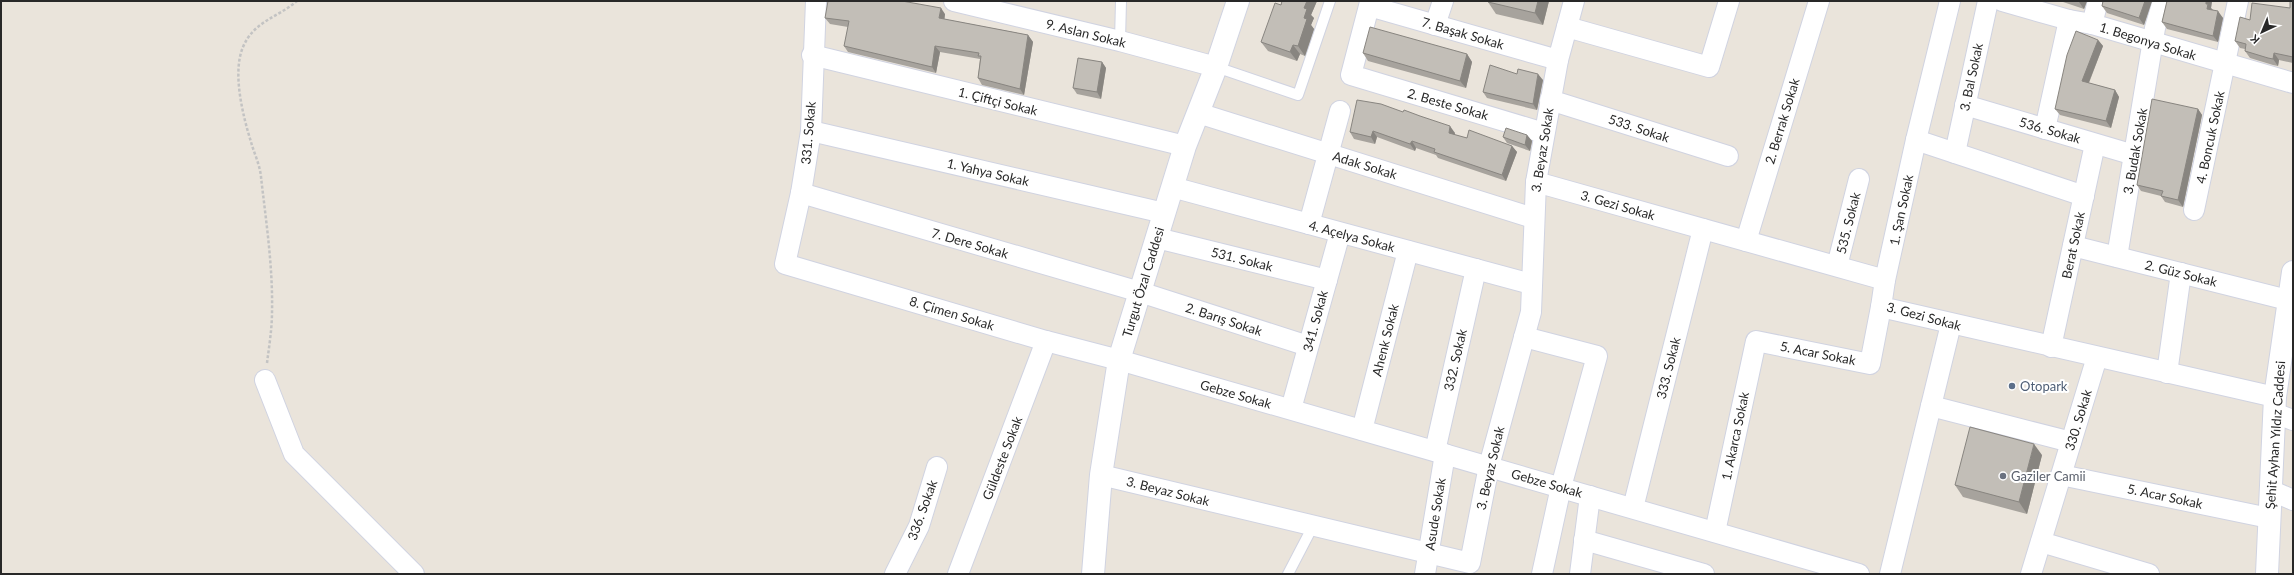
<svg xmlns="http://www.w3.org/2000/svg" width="2294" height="575" viewBox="0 0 2294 575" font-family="Lato,sans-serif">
<rect width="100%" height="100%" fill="#eae4db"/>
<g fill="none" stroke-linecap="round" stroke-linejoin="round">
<defs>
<g id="lane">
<polyline points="1120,41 1121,1"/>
<polyline points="1216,67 1298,95 1330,1"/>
<polyline points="1288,574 1313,526"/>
</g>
<g id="street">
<polyline points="816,1 811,131 801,193 785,264 1046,341 1119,360 1859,574"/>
<polyline points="954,1 1120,41 1216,67"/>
<polyline points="2002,1 2069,20 2092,24 2293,83"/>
<polyline points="2092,24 2098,1"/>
<polyline points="1435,25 1443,1"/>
<polyline points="1567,27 1709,67 1729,1"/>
<polyline points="812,55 1185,146"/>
<polyline points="1550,100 1728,156"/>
<polyline points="1965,105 2134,155"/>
<polyline points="1198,113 1533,218"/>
<polyline points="2045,129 2069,20"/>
<polyline points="811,131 1164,213"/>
<polyline points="1544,133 1351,75 1369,6 1558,60"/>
<polyline points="1916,140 2084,196"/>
<polyline points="1955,153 1988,1"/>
<polyline points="1536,182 1885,280 1881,307 2275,397"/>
<polyline points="1172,187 1531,284"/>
<polyline points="801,193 1140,292 1308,346"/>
<polyline points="2194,210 2238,1"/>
<polyline points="1309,224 1340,111"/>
<polyline points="1157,238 1327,280"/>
<polyline points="1746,241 1819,1"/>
<polyline points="2073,246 2288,300"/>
<polyline points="2117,257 2155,28 2163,1"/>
<polyline points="1837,266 1859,179"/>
<polyline points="1885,280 1916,140 1950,1"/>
<polyline points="1524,337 1597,356 1561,487 1542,574"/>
<polyline points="2051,347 2095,144"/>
<polyline points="2167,373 2181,273"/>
<polyline points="265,380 294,454 414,574"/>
<polyline points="1931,406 2071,442"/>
<polyline points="1291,409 1340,233"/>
<polyline points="2274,413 2293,420"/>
<polyline points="1362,430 1408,251"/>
<polyline points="1435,451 1476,269"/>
<polyline points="1101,475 1470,563 1489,466 1531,312 1536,182 1558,60 1574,1"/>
<polyline points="2061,475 2269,518"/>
<polyline points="2270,490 2293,500"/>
<polyline points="1633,508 1703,229"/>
<polyline points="1715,532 1756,341 1870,364 1881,307"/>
<polyline points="1584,540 1704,574"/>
<polyline points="2041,542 2149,574"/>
<polyline points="895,574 919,526 937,467"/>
<polyline points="958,574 1046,341"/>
<polyline points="1425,574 1445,454"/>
<polyline points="1580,574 1590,496"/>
<polyline points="1890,574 1951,324"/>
<polyline points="2031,574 2097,357"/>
</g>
<g id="secondary">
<polyline points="1093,574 1101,475 1119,360 1185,146 1216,67 1238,1"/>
<polyline points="2267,574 2275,397 2293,272"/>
</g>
</defs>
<use href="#lane" stroke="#d0d3e1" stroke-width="12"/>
<use href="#street" stroke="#d0d3e1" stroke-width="22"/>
<use href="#secondary" stroke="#d0d3e1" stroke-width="24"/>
<path stroke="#c3c3c3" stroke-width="2.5" stroke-dasharray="3 2" stroke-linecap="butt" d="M267,363c2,-16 5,-34 5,-51 1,-45 -6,-91 -11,-135 -1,-12 -7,-24 -10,-35 -8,-26 -19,-69 -8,-95 11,-26 34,-29 54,-46"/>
<use href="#lane" stroke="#fff" stroke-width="10"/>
<use href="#street" stroke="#fff" stroke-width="20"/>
<use href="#secondary" stroke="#fff" stroke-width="22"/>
</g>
<g fill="#a7a39d">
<polygon points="1282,1 1317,1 1311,15 1314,18 1311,25 1314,29 1305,56 1300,54 1297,61 1268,51 1261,42 1281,5"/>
<polygon points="1549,1 1543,25 1496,14 1488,2"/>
<polygon points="2060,1 2087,1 2084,9"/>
<polygon points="2103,1 2152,1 2144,25 2107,13 2102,6"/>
<polygon points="2167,1 2212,1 2211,8 2223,18 2218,42 2167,29 2162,22"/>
<polygon points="2293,1 2293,63 2279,60 2278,66 2273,65 2250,58 2245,51 2245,49 2240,48 2235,41 2250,20 2290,8"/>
<polygon points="945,14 944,19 1028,35 1033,42 1024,95 982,85 978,78 980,59 940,52 936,73 848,52 844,46 848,27 830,24 825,18"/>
<polygon points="2098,40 2103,46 2089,83 2115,90 2119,97 2111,128 2060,115 2055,109"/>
<polygon points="1363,53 1467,54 1472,62 1466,88 1368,61"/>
<polygon points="1102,62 1106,68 1101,99 1077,94 1073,88"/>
<polygon points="1517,74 1543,80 1537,110 1487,98 1483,92"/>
<polygon points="2198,109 2202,115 2183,207 2165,202 2161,196 2141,191 2137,185"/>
<polygon points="1403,112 1455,133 1454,135 1467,138 1512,146 1517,152 1506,181 1438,158 1436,155 1416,148 1415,151 1377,137 1375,144 1354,139 1350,132"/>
<polygon points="1527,135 1532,141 1530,151 1507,143 1503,137"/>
<polygon points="2042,455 2027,514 1963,497 1955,485"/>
</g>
<g fill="#888580">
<polygon points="1307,1 1317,1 1311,15 1314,18 1311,25 1314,29 1305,56 1298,46 1304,18 1304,8"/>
<polygon points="1538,1 1549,1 1543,25 1535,13"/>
<polygon points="2080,1 2087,1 2084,9 2079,2"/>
<polygon points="2145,1 2152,1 2144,25 2139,18"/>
<polygon points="2206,1 2212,1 2211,8 2213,11 2207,9 2206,4"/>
<polygon points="941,8 945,14 944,24 939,18"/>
<polygon points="2218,11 2223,18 2218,42 2213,36"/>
<polygon points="1028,35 1033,42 1024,95 1020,89"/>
<polygon points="2098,40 2103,46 2087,87 2082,81"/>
<polygon points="1293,45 1300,54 1297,61 1290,52"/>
<polygon points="935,46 940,52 936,73 932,67"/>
<polygon points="2274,53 2279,60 2278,66 2273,59"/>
<polygon points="1467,54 1472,62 1466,88 1460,81"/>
<polygon points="1102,62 1106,68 1101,99 1097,92"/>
<polygon points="1538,74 1543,80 1537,110 1533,104"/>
<polygon points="2115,90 2119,97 2111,128 2106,121"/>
<polygon points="2198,109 2202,115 2183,207 2178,200"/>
<polygon points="1450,126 1455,133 1453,139 1449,133"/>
<polygon points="1373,131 1377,137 1375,144 1371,137"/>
<polygon points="1527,135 1532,141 1530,151 1525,145"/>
<polygon points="1412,141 1416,148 1415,151 1410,144"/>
<polygon points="1512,146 1517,152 1506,181 1502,175"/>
<polygon points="2034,444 2042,455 2027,514 2019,502"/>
</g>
<g fill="#c2beb7" stroke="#888580">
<polygon points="828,1 902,1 941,8 939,18 1028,35 1020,89 978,78 981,56 978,56 979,53 935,46 932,67 844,46 849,21 825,18"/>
<polygon points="1282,1 1307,1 1304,8 1307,9 1304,18 1307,19 1298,46 1293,45 1290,52 1261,42 1275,3 1281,5"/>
<polygon points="1488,1 1538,1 1535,13 1488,2"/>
<polygon points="2103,1 2145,1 2139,18 2102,6"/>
<polygon points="2167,1 2206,1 2206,4 2208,4 2207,9 2218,11 2213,36 2162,22"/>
<polygon points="2290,1 2293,1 2293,57 2274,53 2273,59 2268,58 2245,51 2246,44 2235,41 2240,17 2250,20 2252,3 2290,8"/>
<polygon points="1370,27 1467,54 1460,81 1363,53"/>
<polygon points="2076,31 2098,40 2082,81 2115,90 2106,121 2055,109 2067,55"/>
<polygon points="1078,58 1102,62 1097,92 1073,88"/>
<polygon points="1490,65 1517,74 1518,69 1538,74 1533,104 1483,92"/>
<polygon points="2152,99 2198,109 2178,200 2161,196 2163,191 2137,185"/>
<polygon points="1357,100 1381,104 1403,112 1404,110 1420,116 1450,126 1449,133 1467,138 1469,130 1512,146 1502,175 1434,152 1435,149 1412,141 1410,144 1373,131 1371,137 1350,132"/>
<polygon points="1506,128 1527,135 1525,145 1503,137"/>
<polygon points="1970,427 2034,444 2019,502 1955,485"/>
</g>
<circle fill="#5c6f8a" stroke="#fff" stroke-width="1.5" cx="2012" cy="386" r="4"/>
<circle fill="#6b7280" stroke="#fff" stroke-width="1.5" cx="2003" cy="476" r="4"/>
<g text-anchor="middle" stroke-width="4" stroke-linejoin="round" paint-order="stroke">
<g font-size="13" fill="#282828" stroke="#fff">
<text transform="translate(1086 33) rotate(14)" y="5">9. Aslan Sokak</text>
<text transform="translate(1463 33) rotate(16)" y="5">7. Başak Sokak</text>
<text transform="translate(2148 41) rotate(17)" y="5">1. Begonya Sokak</text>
<text transform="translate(1971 77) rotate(-78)" y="5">3. Bal Sokak</text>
<text transform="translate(998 101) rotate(14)" y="5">1. Çiftçi Sokak</text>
<text transform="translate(1448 104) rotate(16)" y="5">2. Beste Sokak</text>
<text transform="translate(1782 121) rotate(-73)" y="5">2. Berrak Sokak</text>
<text transform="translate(1639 128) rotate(18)" y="5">533. Sokak</text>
<text transform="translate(2050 130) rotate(16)" y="5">536. Sokak</text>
<text transform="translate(808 133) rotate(-85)" y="5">331. Sokak</text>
<text transform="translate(2210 137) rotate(-78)" y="5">4. Boncuk Sokak</text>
<text transform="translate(1542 150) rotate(-81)" y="5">3. Beyaz Sokak</text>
<text transform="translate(2135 151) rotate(-80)" y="5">3. Budak Sokak</text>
<text transform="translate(1365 165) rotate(17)" y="5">Adak Sokak</text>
<text transform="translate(988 172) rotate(13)" y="5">1. Yahya Sokak</text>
<text transform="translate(1618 205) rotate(16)" y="5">3. Gezi Sokak</text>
<text transform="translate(1901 210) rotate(-78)" y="5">1. Şan Sokak</text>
<text transform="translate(1848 223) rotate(-76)" y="5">535. Sokak</text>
<text transform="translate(1352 236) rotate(15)" y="5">4. Açelya Sokak</text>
<text transform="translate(970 243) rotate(16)" y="5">7. Dere Sokak</text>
<text transform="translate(2073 245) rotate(-78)" y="5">Berat Sokak</text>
<text transform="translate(1242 259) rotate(14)" y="5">531. Sokak</text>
<text transform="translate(2181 273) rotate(14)" y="5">2. Güz Sokak</text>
<text transform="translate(1143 282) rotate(-73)" y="5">Turgut Özal Caddesi</text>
<text transform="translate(952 313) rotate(17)" y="5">8. Çimen Sokak</text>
<text transform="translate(1924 316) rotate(15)" y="5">3. Gezi Sokak</text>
<text transform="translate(1224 319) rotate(18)" y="5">2. Barış Sokak</text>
<text transform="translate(1315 321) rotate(-75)" y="5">341. Sokak</text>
<text transform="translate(1385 340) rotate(-76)" y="5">Ahenk Sokak</text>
<text transform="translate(1818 353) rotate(11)" y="5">5. Acar Sokak</text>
<text transform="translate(1455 360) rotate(-77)" y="5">332. Sokak</text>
<text transform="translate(1668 368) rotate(-76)" y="5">333. Sokak</text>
<text transform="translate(1236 394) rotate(16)" y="5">Gebze Sokak</text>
<text transform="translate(2078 420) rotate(-73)" y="5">330. Sokak</text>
<text transform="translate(2275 435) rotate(-86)" y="5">Şehit Ayhan Yıldız Caddesi</text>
<text transform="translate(1735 436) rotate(-78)" y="5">1. Akarca Sokak</text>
<text transform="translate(1002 458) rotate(-69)" y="5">Güldeste Sokak</text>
<text transform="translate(1490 468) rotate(-77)" y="5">3. Beyaz Sokak</text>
<text transform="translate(1547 483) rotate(16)" y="5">Gebze Sokak</text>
<text transform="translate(1168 491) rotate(14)" y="5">3. Beyaz Sokak</text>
<text transform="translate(2165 496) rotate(12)" y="5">5. Acar Sokak</text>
<text transform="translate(922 510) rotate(-70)" y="5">336. Sokak</text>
<text transform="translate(1435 514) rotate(-81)" y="5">Asude Sokak</text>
</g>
<g font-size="13" fill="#4e5e75" stroke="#fff" text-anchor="start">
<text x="2020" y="391">Otopark</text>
</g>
<g font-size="13" fill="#5b616d" stroke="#fff" text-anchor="start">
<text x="2011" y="481">Gaziler Camii</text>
</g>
</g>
<rect width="2294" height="575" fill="none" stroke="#282828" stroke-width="4"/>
<g transform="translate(2262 32) rotate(224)" stroke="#ffffff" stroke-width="3" paint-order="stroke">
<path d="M0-3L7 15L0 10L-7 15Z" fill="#282828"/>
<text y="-6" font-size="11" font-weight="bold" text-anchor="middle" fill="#282828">K</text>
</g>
</svg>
